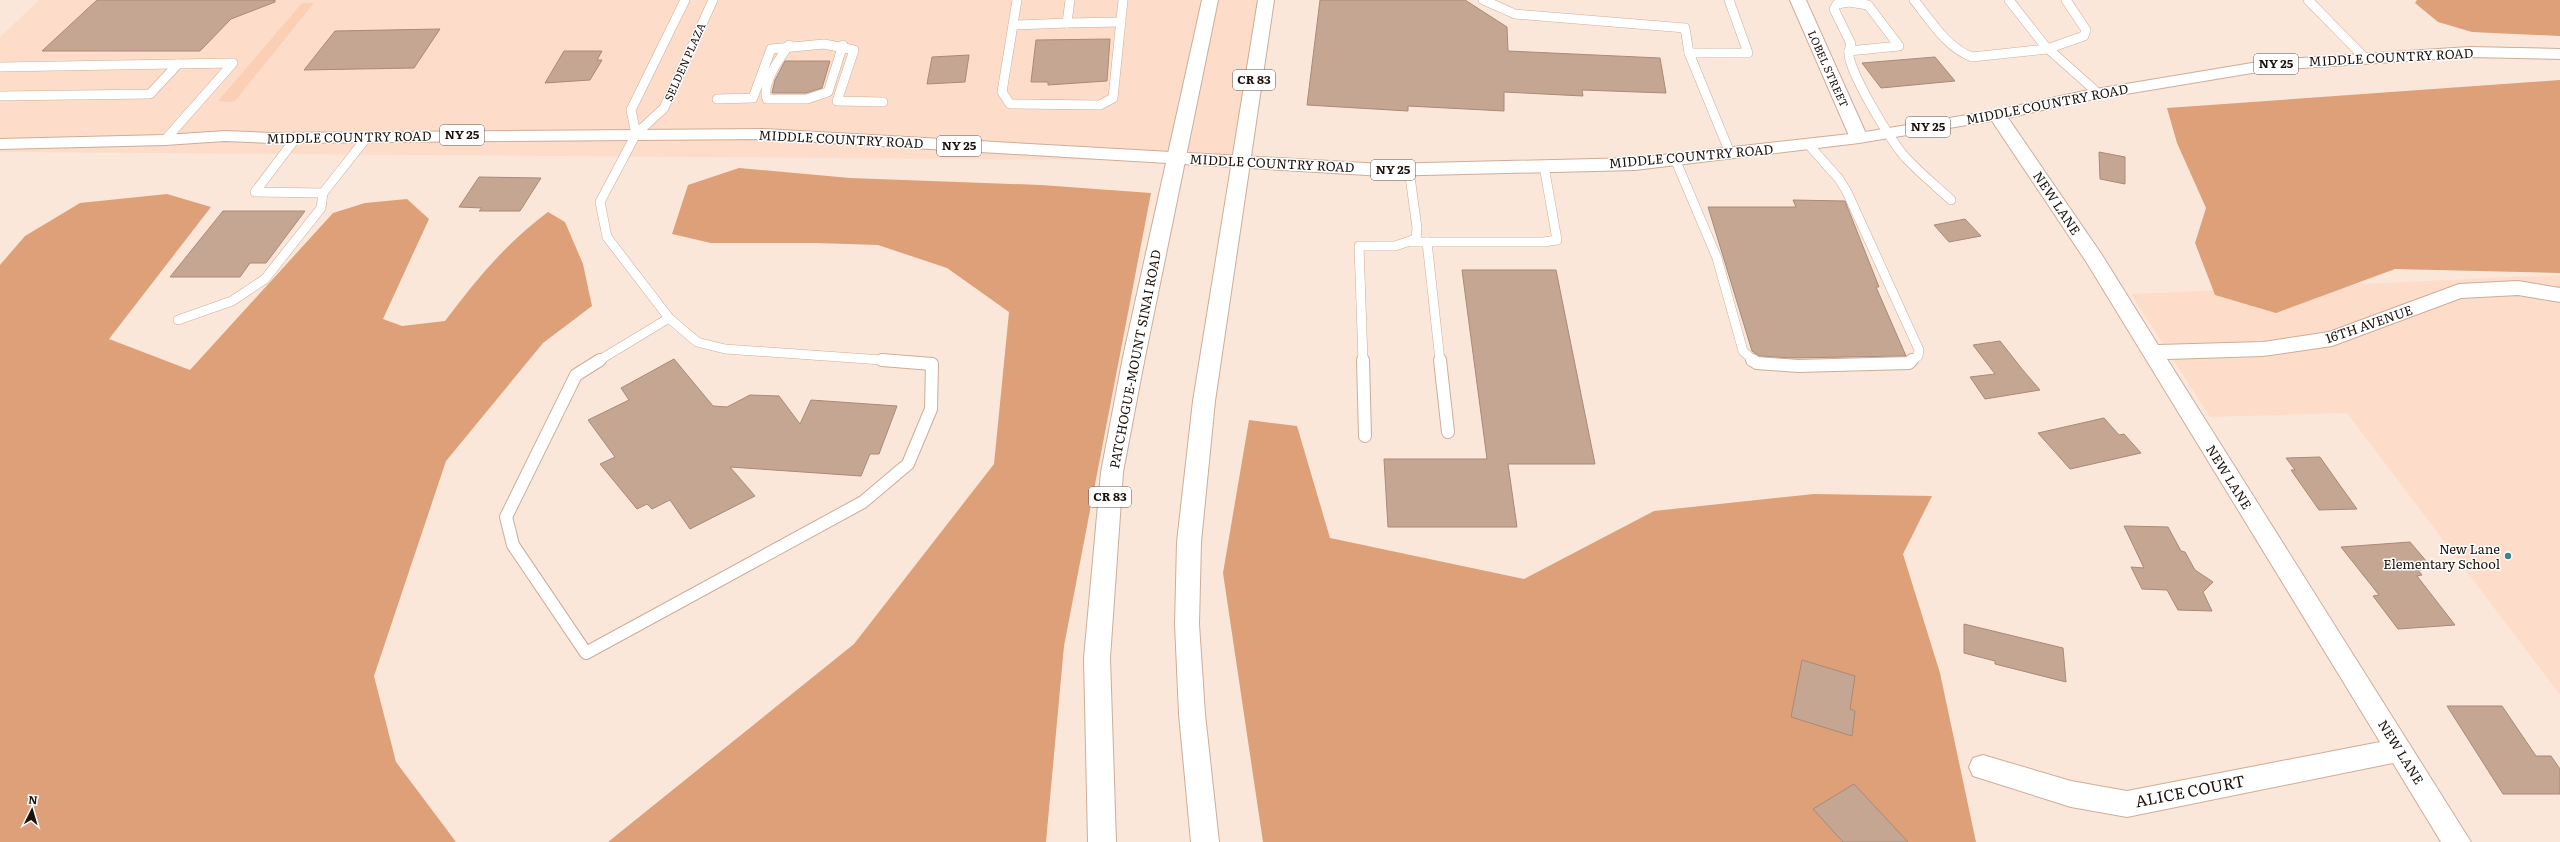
<svg xmlns="http://www.w3.org/2000/svg" width="2560" height="842" viewBox="0 0 2560 842" font-family="Literata,serif">
<rect width="100%" height="100%" fill="#fbe7da"/>
<g fill="#fdddc9">
<polygon points="39,0 1267,0 1242,161 0,152 0,37"/>
<polygon points="2560,275 2560,695 2347,413 2210,417 2131,294"/>
</g>
<polygon fill="#facfb3" points="302,3 314,3 234,102 218,101"/>
<g fill="#dda078">
<polygon points="2417,0 2560,0 2560,36 2472,32 2438,22 2415,3"/>
<polygon points="2560,80 2560,273 2395,269 2276,313 2215,295 2195,243 2206,208 2177,143 2167,108"/>
<polygon points="739,168 850,178 1041,185 1151,193 1064,646 1046,842 608,842 854,644 994,464 1009,312 947,268 878,245 816,243 711,243 672,234 688,185"/>
<path d="M167,194l44,13 -102,132 81,31 143,-157 32,-10 42,-4 22,20 -46,100 19,7 43,-5c31,-41 61,-78 103,-109l17,10 18,42 9,42 -49,37 -97,118 -72,215 22,86 60,80h-456v-577l25,-29 55,-33z"/>
<polygon points="1249,420 1297,426 1330,538 1524,579 1654,511 1814,494 1932,496 1903,554 1940,673 1976,842 1263,842 1223,573"/>
</g>
<g fill="#c5a692" stroke="#a88a77">
<polygon points="97,0 275,0 275,2 231,19 200,51 42,51"/>
<polygon points="1320,0 1465,0 1507,27 1508,51 1660,58 1666,93 1582,90 1583,96 1504,92 1504,111 1408,106 1408,111 1307,105"/>
<polygon points="440,29 414,68 304,70 335,31"/>
<polygon points="1110,39 1107,81 1048,85 1048,82 1031,82 1036,40"/>
<polygon points="564,51 602,51 597,60 602,60 590,80 545,83"/>
<polygon points="969,55 965,82 927,84 932,57"/>
<polygon points="1935,57 1955,81 1881,88 1862,63"/>
<polygon points="785,61 830,61 822,88 806,93 772,93 775,80"/>
<polygon points="2099,152 2125,157 2125,184 2100,179"/>
<polygon points="479,177 541,178 520,211 479,211 482,208 459,207"/>
<polygon points="1793,200 1845,201 1879,287 1876,287 1906,356 1791,358 1759,356 1752,351 1708,207 1796,207"/>
<polygon points="223,211 305,211 266,263 250,263 240,277 170,277"/>
<polygon points="1965,219 1981,236 1949,242 1934,225"/>
<polygon points="1462,270 1556,270 1595,464 1508,464 1517,527 1388,527 1384,459 1487,459"/>
<polygon points="2000,341 2022,369 2040,390 1985,399 1970,377 1995,374 1973,345"/>
<polygon points="674,359 713,406 727,407 750,395 779,396 800,424 811,400 897,406 879,454 870,454 861,476 730,467 755,496 690,529 670,500 652,509 647,504 637,509 600,464 615,457 588,420 629,400 621,388"/>
<polygon points="2104,418 2119,435 2124,434 2141,453 2070,469 2038,433"/>
<polygon points="2320,457 2339,484 2357,509 2319,510 2291,470 2295,470 2286,458"/>
<polygon points="2124,526 2168,527 2181,551 2185,552 2195,570 2213,582 2203,592 2212,611 2178,610 2167,590 2142,589 2131,567 2144,568"/>
<polygon points="2410,542 2433,569 2418,570 2422,575 2417,576 2455,625 2398,629 2373,596 2379,595 2341,547"/>
<polygon points="1964,624 2063,648 2066,682 1995,664 1995,661 1964,653"/>
<polygon points="1802,660 1855,676 1850,709 1855,711 1852,736 1791,717"/>
<polygon points="2447,706 2502,706 2536,756 2551,756 2560,769 2560,794 2503,794"/>
<polygon points="1854,784 1908,842 1843,842 1813,809"/>
</g>
<g fill="none" stroke-linecap="round" stroke-linejoin="round">
<defs>
<g id="service-far1">
<polyline points="685,0 631,110 636,134 664,108 713,0"/>
<polyline points="1017,0 1002,92 1010,104 1100,105 1113,98 1123,0"/>
<polyline points="1483,0 1515,14 1685,28 1689,53 1730,153"/>
<path d="M1914,0c17,21 32,47 58,57l75,-8 37,-13 2,-6 -20,-30"/>
<polyline points="2009,0 2045,46 2099,94"/>
<polyline points="2308,0 2364,57"/>
<polygon points="1849,2 1868,5 1899,46 1849,51 1851,44 1834,9 1837,4"/>
<polyline points="1067,23 1121,22"/>
<polyline points="1013,25 1067,23 1070,0"/>
<path d="M789,45c-9,13 -28,38 -22,54h40l21,-7 15,-47"/>
<path d="M1849,51c-4,15 44,94 57,107 14,15 30,28 45,42"/>
<polyline points="1689,53 1748,53 1729,0"/>
<polyline points="0,67 233,63 165,140"/>
<polyline points="0,96 150,94 178,64"/>
<polyline points="717,99 753,98 771,49 824,44 854,50 837,101 883,102"/>
<polyline points="636,134 600,202 607,237 669,318"/>
<polyline points="296,138 255,192 323,193 367,137"/>
<polyline points="1808,144 1839,179 1847,192 1919,350 1918,356 1911,361"/>
<polyline points="1675,159 1717,258 1743,351 1754,361"/>
<polyline points="1411,242 1544,242 1557,240 1544,166"/>
<polyline points="1427,242 1440,361"/>
<polyline points="669,318 697,342 725,349 896,361"/>
<polyline points="178,320 232,301 265,279 321,208 323,193"/>
<polyline points="598,361 669,318"/>
<polyline points="1363,361 1359,246 1395,246 1416,239 1417,228 1409,169"/>
</g>
<g id="service">
<polyline points="600,360 576,375 506,517 513,545 586,653 863,502 908,464 931,409 932,364 882,360"/>
<polyline points="1363,360 1365,436"/>
<polyline points="1440,360 1448,432"/>
<polyline points="1752,360 1757,363 1798,366 1909,363 1912,360"/>
</g>
<g id="minor">
<polygon points="1790,0 1806,0 1868,138 1865,142 1853,142 1850,138"/>
<polygon points="1997,110 2003,111 2006,115 2102,255 2158,345 2263,342 2329,332 2459,284 2518,281 2560,288 2560,302 2518,295 2461,298 2332,346 2263,356 2167,359 2471,842 2441,842 2393,763 2127,817 2071,807 1973,776 1969,767 1973,758 1983,755 2071,781 2127,791 2380,742 2087,263 1988,115 1991,111"/>
</g>
<polygon id="primary" points="2469,47 2560,49 2560,59 2469,57 2270,70 2084,101 1997,120 1859,143 1635,170 1383,176 764,139 271,143 225,141 165,145 0,149 0,139 165,135 225,131 271,133 764,129 1383,164 1635,158 1859,133 1997,110 2084,91 2270,60"/>
<g id="trunk">
<polygon points="1202,0 1218,0 1145,357 1123,472 1110,658 1116,842 1088,842 1084,658 1101,472 1123,357"/>
<polygon points="1258,0 1274,0 1215,401 1201,542 1199,624 1205,714 1219,842 1191,842 1179,714 1175,624 1177,542 1193,401"/>
</g>
</defs>
<use href="#service-far1" stroke="#ccad99" stroke-width="10"/>
<use href="#service" stroke="#ccad99" stroke-width="14"/>
<use href="#minor" stroke="#ccad99" stroke-width="2"/>
<use href="#primary" stroke="#ccad99" stroke-width="2"/>
<use href="#trunk" stroke="#ccad99" stroke-width="2"/>
<use href="#service-far1" stroke="#fff" stroke-width="9"/>
<use href="#service" stroke="#fff" stroke-width="12"/>
<use href="#minor" fill="#fff" fill-rule="evenodd"/>
<use href="#primary" fill="#fff" fill-rule="evenodd"/>
<use href="#trunk" fill="#fff" fill-rule="evenodd"/>
</g>
<circle fill="#3d858c" stroke="#fff" stroke-width="1.5" cx="2508" cy="556" r="4"/>
<g text-anchor="middle" stroke-width="3" stroke-linejoin="round" paint-order="stroke">
<g font-size="11" fill="#1d120b" stroke="#fff">
<text transform="translate(685 62) rotate(-66)" y="4">SELDEN PLAZA</text>
<text transform="translate(1828 69) rotate(66)" y="4">LOBEL STREET</text>
</g>
<g fill="#fff" stroke="#615954" stroke-width="1">
<rect x="2254" y="54" width="44" height="20" rx="3"/>
<rect x="1233" y="70" width="42" height="20" rx="3"/>
<rect x="1906" y="117" width="44" height="20" rx="3"/>
<rect x="440" y="125" width="44" height="20" rx="3"/>
<rect x="937" y="136" width="44" height="20" rx="3"/>
<rect x="1371" y="160" width="44" height="20" rx="3"/>
<rect x="1089" y="487" width="42" height="20" rx="3"/>
</g>
<g font-size="12" font-weight="bold" fill="#1d120b">
<text x="2276" y="68">NY 25</text>
<text x="1254" y="84">CR 83</text>
<text x="1928" y="131">NY 25</text>
<text x="462" y="139">NY 25</text>
<text x="959" y="150">NY 25</text>
<text x="1393" y="174">NY 25</text>
<text x="1110" y="501">CR 83</text>
</g>
<g font-size="13" fill="#1d120b" stroke="#fff">
<text transform="translate(2391 57) rotate(-3)" y="5">MIDDLE COUNTRY ROAD</text>
<text transform="translate(2047 104) rotate(-11)" y="5">MIDDLE COUNTRY ROAD</text>
<text transform="translate(349 137) rotate(-1)" y="5">MIDDLE COUNTRY ROAD</text>
<text transform="translate(841 139) rotate(3)" y="5">MIDDLE COUNTRY ROAD</text>
<text transform="translate(1691 156) rotate(-5)" y="5">MIDDLE COUNTRY ROAD</text>
<text transform="translate(1272 163) rotate(3)" y="5">MIDDLE COUNTRY ROAD</text>
<text transform="translate(2057 203) rotate(56)" y="5">NEW LANE</text>
<text transform="translate(2369 324) rotate(-19)" y="5">16TH AVENUE</text>
<text transform="translate(1135 359) rotate(-79)" y="5">PATCHOGUE-MOUNT SINAI ROAD</text>
<text transform="translate(2229 477) rotate(58)" y="5">NEW LANE</text>
<text transform="translate(2401 752) rotate(58)" y="5">NEW LANE</text>
</g>
<g font-size="13" fill="#1d120b" stroke="#fff" text-anchor="end">
<text x="2500" y="554">New Lane<tspan x="2500" dy="15">Elementary School</tspan></text>
</g>
<g font-size="16" fill="#1d120b" stroke="#fff">
<text transform="translate(2190 791) rotate(-11)" y="6">ALICE COURT</text>
</g>
</g>
<g transform="translate(32 810) rotate(5)" stroke="#ffffff" stroke-width="3" paint-order="stroke">
<path d="M0-3L7 15L0 10L-7 15Z" fill="#1d120b"/>
<text y="-6" font-size="11" font-weight="bold" text-anchor="middle" fill="#1d120b">N</text>
</g>
</svg>
